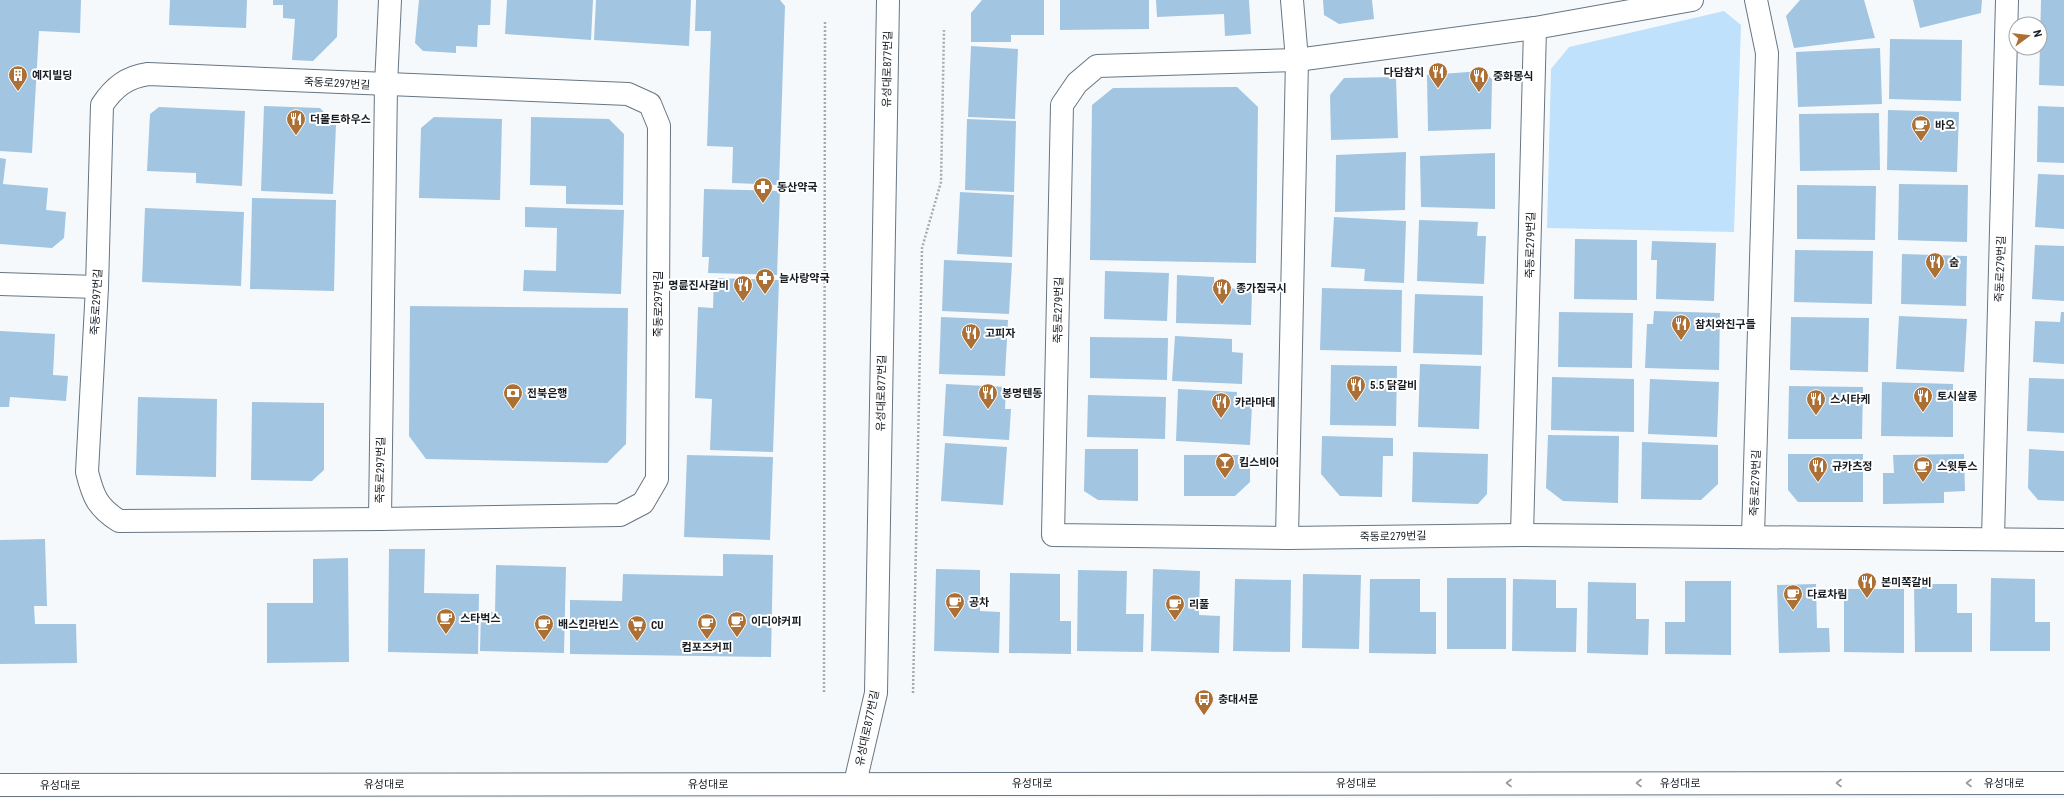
<svg xmlns="http://www.w3.org/2000/svg" width="2064" height="798" viewBox="0 0 2064 798" font-family="'Roboto Condensed','Noto Sans KR',sans-serif">
<rect width="100%" height="100%" fill="#f6f9fc"/>
<polygon fill="#c0e1fc" points="1724,11 1741,25 1734,232 1547,228 1551,69 1569,47"/>
<g fill="#a2c5e2">
<polygon points="0,0 81,0 80,33 39,31 32,153 0,151"/>
<polygon points="170,0 247,0 246,28 169,25"/>
<polygon points="273,0 338,0 337,37 313,61 292,60 295,19 283,18 283,5 273,5"/>
<polygon points="419,0 491,0 490,25 478,25 477,47 456,46 456,53 423,51 415,43"/>
<polygon points="507,0 593,0 591,40 505,34"/>
<polygon points="596,0 691,0 689,46 594,40"/>
<polygon points="696,0 780,0 785,6 779,185 732,183 733,147 707,146 711,31 695,31"/>
<polygon points="982,0 1044,0 1044,35 1011,35 1011,42 971,42 971,13"/>
<polygon points="1060,0 1149,0 1149,29 1060,30"/>
<polygon points="1156,0 1249,0 1251,34 1225,36 1224,14 1157,17"/>
<polygon points="1323,0 1372,0 1374,19 1339,24 1324,15"/>
<polygon points="1800,0 1864,0 1875,38 1794,48 1786,16"/>
<polygon points="1913,0 1982,0 1981,13 1920,28"/>
<polygon points="2041,0 2064,0 2064,86 2039,85"/>
<polygon points="1890,39 1962,40 1961,101 1889,99"/>
<polygon points="971,46 1018,49 1015,119 968,117"/>
<polygon points="1880,48 1882,104 1798,107 1796,52"/>
<polygon points="1482,71 1492,79 1491,129 1428,131 1427,75"/>
<polygon points="1396,77 1398,138 1331,140 1330,95 1344,78"/>
<polygon points="1237,87 1258,107 1256,263 1090,260 1092,105 1113,88"/>
<polygon points="264,106 320,108 336,125 333,194 261,191"/>
<polygon points="2038,106 2064,107 2064,163 2037,162"/>
<polygon points="159,107 245,111 242,186 196,183 196,173 147,171 150,114"/>
<polygon points="1888,110 1959,112 1957,172 1887,170"/>
<polygon points="1879,113 1880,170 1800,171 1799,114"/>
<polygon points="434,117 502,119 500,200 419,198 421,128"/>
<polygon points="531,117 609,119 624,134 623,205 566,204 566,186 530,185"/>
<polygon points="967,119 1016,121 1014,192 965,190"/>
<polygon points="1406,152 1405,210 1335,212 1336,155"/>
<polygon points="1495,153 1495,209 1421,207 1420,156"/>
<polygon points="0,158 6,159 3,184 48,188 46,210 66,212 64,238 52,248 0,244"/>
<polygon points="2038,174 2064,175 2064,229 2035,227"/>
<polygon points="1899,184 1968,185 1967,242 1898,240"/>
<polygon points="1797,185 1876,186 1875,240 1797,239"/>
<polygon points="704,189 780,191 777,275 708,273 709,257 702,257"/>
<polygon points="960,192 1014,195 1012,257 957,254"/>
<polygon points="252,198 336,200 334,291 250,289"/>
<polygon points="525,207 624,210 621,294 523,291 524,270 556,271 557,228 525,227"/>
<polygon points="145,208 244,212 241,286 142,282"/>
<polygon points="1334,217 1406,221 1404,283 1364,281 1365,269 1331,267"/>
<polygon points="1419,220 1478,222 1477,236 1486,236 1484,284 1417,281"/>
<polygon points="1575,239 1637,240 1637,300 1574,299"/>
<polygon points="1652,241 1716,243 1714,301 1656,299 1657,260 1651,260"/>
<polygon points="2035,245 2064,246 2064,301 2032,299"/>
<polygon points="1795,250 1873,251 1872,304 1794,302"/>
<polygon points="1902,254 1967,256 1966,306 1901,304"/>
<polygon points="944,260 1012,263 1009,314 942,311"/>
<polygon points="1105,271 1169,273 1167,321 1104,319"/>
<polygon points="1177,275 1214,277 1214,288 1252,289 1251,325 1176,323"/>
<polygon points="714,278 779,280 773,452 710,450 712,399 695,398 698,307 713,308"/>
<polygon points="1322,288 1402,290 1401,352 1320,350"/>
<polygon points="1415,294 1483,296 1482,355 1413,353"/>
<polygon points="410,306 628,308 626,444 607,463 426,459 409,436"/>
<polygon points="1654,311 1720,313 1719,370 1645,368 1647,324 1653,324"/>
<polygon points="1559,312 1633,313 1632,368 1558,367"/>
<polygon points="2061,312 2064,312 2064,364 2033,362 2035,321 2060,322"/>
<polygon points="1899,316 1967,319 1964,372 1896,369"/>
<polygon points="941,317 1008,320 1005,376 939,374"/>
<polygon points="1791,317 1869,318 1868,372 1790,370"/>
<polygon points="0,331 55,334 53,375 68,376 66,401 10,397 9,407 0,407"/>
<polygon points="1175,336 1232,339 1232,352 1243,353 1242,384 1172,381"/>
<polygon points="1090,337 1168,338 1167,380 1090,378"/>
<polygon points="1420,364 1481,366 1479,429 1418,427"/>
<polygon points="1331,365 1397,366 1396,426 1330,425"/>
<polygon points="1552,377 1634,379 1634,432 1551,430"/>
<polygon points="2029,378 2064,379 2064,433 2027,431"/>
<polygon points="1650,379 1719,382 1717,437 1648,434"/>
<polygon points="1882,382 1953,384 1953,437 1881,436"/>
<polygon points="946,384 1006,387 1005,409 1011,409 1009,440 943,436"/>
<polygon points="1789,386 1863,387 1862,439 1788,439"/>
<polygon points="1178,389 1237,392 1236,405 1252,405 1250,445 1176,441"/>
<polygon points="1088,395 1166,397 1165,439 1087,437"/>
<polygon points="138,397 217,399 216,477 136,475"/>
<polygon points="252,402 324,403 324,470 312,481 251,480"/>
<polygon points="1548,435 1619,436 1618,503 1563,501 1546,488"/>
<polygon points="1322,436 1393,438 1393,456 1383,456 1382,497 1340,496 1321,474"/>
<polygon points="1642,442 1718,445 1718,484 1701,500 1641,499"/>
<polygon points="945,443 1007,447 1003,505 941,501"/>
<polygon points="1085,449 1138,449 1138,501 1098,500 1084,491"/>
<polygon points="2029,449 2064,451 2064,501 2038,500 2028,488"/>
<polygon points="1413,452 1488,454 1487,494 1478,504 1412,502"/>
<polygon points="1788,454 1863,454 1863,502 1798,502 1788,490"/>
<polygon points="1964,454 1965,491 1944,492 1944,503 1883,504 1883,473 1894,473 1893,455"/>
<polygon points="687,455 773,457 770,540 684,537"/>
<polygon points="1184,455 1250,455 1250,482 1235,496 1184,496"/>
<polygon points="45,539 47,606 34,606 35,624 76,624 77,663 0,664 0,540"/>
<polygon points="389,549 425,549 424,593 479,594 478,654 388,652"/>
<polygon points="723,554 773,555 771,657 570,654 570,600 622,601 623,574 723,576"/>
<polygon points="348,558 349,662 267,663 267,603 313,603 313,559"/>
<polygon points="496,565 566,567 564,653 480,651 481,611 495,612"/>
<polygon points="936,569 980,570 980,611 1000,612 999,653 934,651"/>
<polygon points="1153,569 1200,571 1199,615 1220,616 1219,653 1151,651"/>
<polygon points="1078,570 1127,571 1126,614 1144,614 1143,652 1077,651"/>
<polygon points="1010,573 1060,574 1060,621 1071,621 1071,654 1009,653"/>
<polygon points="1303,574 1361,575 1359,649 1302,648"/>
<rect x="1447" y="578" width="59" height="71"/>
<polygon points="1991,578 2035,579 2035,622 2050,622 2050,651 1990,651"/>
<polygon points="1235,579 1291,580 1290,652 1233,651"/>
<polygon points="1370,579 1420,579 1420,612 1436,612 1436,654 1369,653"/>
<polygon points="1513,579 1556,580 1556,608 1577,608 1576,652 1512,651"/>
<polygon points="1685,581 1731,581 1731,655 1665,654 1665,622 1685,622"/>
<polygon points="1588,582 1636,583 1636,619 1649,619 1648,655 1587,653"/>
<polygon points="1816,584 1817,628 1829,628 1830,652 1779,653 1777,585"/>
<polygon points="1914,584 1957,584 1957,613 1972,613 1972,652 1915,652"/>
<polygon points="1844,589 1904,589 1904,653 1844,652"/>
</g>
<g fill="none" stroke-linecap="round" stroke-linejoin="round">
<defs>
<g id="minor">
<polyline points="1692,0 1535,28 1297,60 1097,66 1077,83 1062,105 1053,535 1287,538 1522,535 2064,540"/>
<path d="M148,74l480,20 22,10 9,22 -2,353 -14,24 -23,12 -240,4 -261,2c-22,-14 -26,-25 -32,-49l10,-185 5,-182c12,-18 25,-28 46,-31z"/>
<polyline points="0,284 97,287"/>
<polyline points="380,519 386,85 390,0"/>
<polyline points="1522,535 1535,28"/>
<polyline points="1753,536 1767,53 1756,0"/>
<polyline points="1287,538 1297,60 1292,0"/>
<polyline points="1993,538 2007,0"/>
</g>
<polyline id="tertiary" points="855,783 876,693 888,0"/>
<polyline id="secondary" points="0,785 2064,783"/>
</defs>
<use href="#minor" stroke="#667683" stroke-width="24"/>
<use href="#tertiary" stroke="#667683" stroke-width="24"/>
<use href="#secondary" stroke="#667683" stroke-width="24"/>
<g stroke="#a6aaae" stroke-width="2.5" stroke-dasharray="2 2" stroke-linecap="butt">
<polyline points="824,692 825,21"/>
<polyline points="913,693 922,248 941,182 944,30"/>
</g>
<use href="#minor" stroke="#fff" stroke-width="22"/>
<use href="#tertiary" stroke="#fff" stroke-width="22"/>
<use href="#secondary" stroke="#fff" stroke-width="22"/>
</g>
<defs><path id="oneway-chevron" d="M-2-3.5L2.5 0L-2 3.5" fill="none" stroke-width="1.6" stroke-linecap="round" stroke-linejoin="round"/></defs>
<g stroke="#97999c">
<use href="#oneway-chevron" transform="translate(1509 783) rotate(180)"/>
<use href="#oneway-chevron" transform="translate(1639 783) rotate(180)"/>
<use href="#oneway-chevron" transform="translate(1839 783) rotate(180)"/>
<use href="#oneway-chevron" transform="translate(1969 783) rotate(180)"/>
</g>
<defs>
<symbol id="restaurant-pin" viewBox="-11 -11 22 30"><path d="M0 17L-7.5 6A9.5 9.5 0 1 1 7.5 6Z" fill="#ad7034" stroke="#fff"/><path d="M-5-6h1v4h1v-4h1v4h1v-4h1v5L-1.5 .5V6h-2V.5L-5-1ZM5-6V6H3V1.5H1.5Q1.5-4 5-6Z" fill="#fff"/></symbol>
<symbol id="building-pin" viewBox="-11 -11 22 30"><path d="M0 17L-7.5 6A9.5 9.5 0 1 1 7.5 6Z" fill="#ad7034" stroke="#fff"/><path d="M-4-6H4V6H1V3H-1V6H-4ZM-2.5-4.3h1.7v1.8h-1.7ZM.8-4.3h1.7v1.8H.8ZM-2.5-1h1.7V.8h-1.7ZM.8-1h1.7V.8H.8Z" fill="#fff"/></symbol>
<symbol id="cafe-pin" viewBox="-11 -11 22 30"><path d="M0 17L-7.5 6A9.5 9.5 0 1 1 7.5 6Z" fill="#ad7034" stroke="#fff"/><path d="M-5.5-4.5H6V0H3Q3 3.5 0 3.5H-2.5Q-5.5 3.5-5.5 0ZM3-3.2v2h1.7v-2ZM-6 4.5H4V6H-6Z" fill="#fff"/></symbol>
<symbol id="pharmacy-pin" viewBox="-11 -11 22 30"><path d="M0 17L-7.5 6A9.5 9.5 0 1 1 7.5 6Z" fill="#ad7034" stroke="#fff"/><path d="M-2-6h4v4h4v4h-4v4h-4v-4h-4v-4h4Z" fill="#fff"/></symbol>
<symbol id="bank-pin" viewBox="-11 -11 22 30"><path d="M0 17L-7.5 6A9.5 9.5 0 1 1 7.5 6Z" fill="#ad7034" stroke="#fff"/><path d="M-6-4H6V4H-6ZM0-2.3a2.3 2.3 0 1 0 0 4.6a2.3 2.3 0 1 0 0-4.6Z" fill="#fff"/></symbol>
<symbol id="bar-pin" viewBox="-11 -11 22 30"><path d="M0 17L-7.5 6A9.5 9.5 0 1 1 7.5 6Z" fill="#ad7034" stroke="#fff"/><path d="M-6-5H6L.8 .8V4.5H3.5V6h-7V4.5H-.8V.8Z" fill="#fff"/></symbol>
<symbol id="supermarket-pin" viewBox="-11 -11 22 30"><path d="M0 17L-7.5 6A9.5 9.5 0 1 1 7.5 6Z" fill="#ad7034" stroke="#fff"/><path d="M-6-5.5h2.5l.6 2H6L4.5 2H-2.5L-4.4-4H-6ZM-1.5 3.2a1.3 1.3 0 1 0 .1 0ZM3 3.2a1.3 1.3 0 1 0 .1 0Z" fill="#fff"/></symbol>
<symbol id="bus-pin" viewBox="-11 -11 22 30"><path d="M0 17L-7.5 6A9.5 9.5 0 1 1 7.5 6Z" fill="#ad7034" stroke="#fff"/><path d="M-5-6H5V4H4V6H2V4H-2V6H-4V4H-5ZM-3.5-4V0h7V-4ZM-3.5 1.2v1.5H-2V1.2ZM2 1.2v1.5H3.5V1.2Z" fill="#fff"/></symbol>
</defs>
<g fill-rule="evenodd">
<use href="#restaurant-pin" x="1427" y="61" width="22" height="30"/>
<use href="#building-pin" x="7" y="64" width="22" height="30"/>
<use href="#restaurant-pin" x="1468" y="65" width="22" height="30"/>
<use href="#restaurant-pin" x="285" y="108" width="22" height="30"/>
<use href="#cafe-pin" x="1910" y="114" width="22" height="30"/>
<use href="#pharmacy-pin" x="752" y="176" width="22" height="30"/>
<use href="#restaurant-pin" x="1924" y="251" width="22" height="30"/>
<use href="#pharmacy-pin" x="754" y="267" width="22" height="30"/>
<use href="#restaurant-pin" x="732" y="274" width="22" height="30"/>
<use href="#restaurant-pin" x="1211" y="277" width="22" height="30"/>
<use href="#restaurant-pin" x="1670" y="313" width="22" height="30"/>
<use href="#restaurant-pin" x="960" y="322" width="22" height="30"/>
<use href="#restaurant-pin" x="1345" y="374" width="22" height="30"/>
<use href="#bank-pin" x="502" y="382" width="22" height="30"/>
<use href="#restaurant-pin" x="977" y="382" width="22" height="30"/>
<use href="#restaurant-pin" x="1912" y="385" width="22" height="30"/>
<use href="#restaurant-pin" x="1805" y="388" width="22" height="30"/>
<use href="#restaurant-pin" x="1210" y="391" width="22" height="30"/>
<use href="#bar-pin" x="1214" y="451" width="22" height="30"/>
<use href="#restaurant-pin" x="1807" y="455" width="22" height="30"/>
<use href="#cafe-pin" x="1912" y="455" width="22" height="30"/>
<use href="#restaurant-pin" x="1856" y="571" width="22" height="30"/>
<use href="#cafe-pin" x="1782" y="583" width="22" height="30"/>
<use href="#cafe-pin" x="944" y="591" width="22" height="30"/>
<use href="#cafe-pin" x="1164" y="593" width="22" height="30"/>
<use href="#cafe-pin" x="435" y="607" width="22" height="30"/>
<use href="#cafe-pin" x="726" y="610" width="22" height="30"/>
<use href="#cafe-pin" x="696" y="612" width="22" height="30"/>
<use href="#cafe-pin" x="533" y="613" width="22" height="30"/>
<use href="#supermarket-pin" x="626" y="614" width="22" height="30"/>
<use href="#bus-pin" x="1193" y="688" width="22" height="30"/>
</g>
<g text-anchor="middle" stroke-width="4" stroke-linejoin="round" paint-order="stroke">
<g font-size="11" fill="#171d23" stroke="#fff">
<text transform="translate(887 69) rotate(-89)" y="4">유성대로877번길</text>
<text transform="translate(337 83) rotate(3)" y="4">죽동로297번길</text>
<text transform="translate(1530 245) rotate(-89)" y="4">죽동로279번길</text>
<text transform="translate(2000 269) rotate(-88)" y="4">죽동로279번길</text>
<text transform="translate(96 302) rotate(-87)" y="4">죽동로297번길</text>
<text transform="translate(658 304) rotate(-90)" y="4">죽동로297번길</text>
<text transform="translate(1058 310) rotate(-89)" y="4">죽동로279번길</text>
<text transform="translate(881 393) rotate(-89)" y="4">유성대로877번길</text>
<text transform="translate(380 470) rotate(-89)" y="4">죽동로297번길</text>
<text transform="translate(1755 483) rotate(-88)" y="4">죽동로279번길</text>
<text transform="translate(1393 536) rotate(-1)" y="4">죽동로279번길</text>
<text transform="translate(867 728) rotate(-78)" y="4">유성대로877번길</text>
<text x="1032" y="787">유성대로</text>
<text x="1356" y="787">유성대로</text>
<text x="1680" y="787">유성대로</text>
<text x="2004" y="787">유성대로</text>
<text x="384" y="788">유성대로</text>
<text x="708" y="788">유성대로</text>
<text x="60" y="789">유성대로</text>
</g>
<g font-size="11" font-weight="bold" fill="#171d23" stroke="#fff" text-anchor="start">
<text x="1424" y="76" text-anchor="end">다담참치</text>
<text x="32" y="79">예지빌딩</text>
<text x="1493" y="80">중화몽식</text>
<text x="310" y="123">더몰트하우스</text>
<text x="1935" y="129">바오</text>
<text x="777" y="191">동산약국</text>
<text x="1949" y="266">숨</text>
<text x="779" y="282">늘사랑약국</text>
<text x="729" y="289" text-anchor="end">명륜진사갈비</text>
<text x="1236" y="292">종가집국시</text>
<text x="1695" y="328">참치와친구들</text>
<text x="985" y="337">고피자</text>
<text x="1370" y="389">5.5 닭갈비</text>
<text x="527" y="397">전북은행</text>
<text x="1002" y="397">봉명텐동</text>
<text x="1937" y="400">토시살롱</text>
<text x="1830" y="403">스시타케</text>
<text x="1235" y="406">카라마데</text>
<text x="1239" y="466">킴스비어</text>
<text x="1832" y="470">규카츠정</text>
<text x="1937" y="470">스윗투스</text>
<text x="1881" y="586">본미쪽갈비</text>
<text x="1807" y="598">다료차림</text>
<text x="969" y="606">공차</text>
<text x="1189" y="608">리풀</text>
<text x="460" y="622">스타벅스</text>
<text x="751" y="625">이디야커피</text>
<text x="558" y="628">배스킨라빈스</text>
<text x="651" y="629">CU</text>
<text x="707" y="651" text-anchor="middle">컴포즈커피</text>
<text x="1218" y="703">충대서문</text>
</g>
</g>
<g transform="translate(2028 36) rotate(75)"><circle r="19" fill="#ffffff" stroke="#a2a5a7"/>
<path d="M0-3L7 15L0 10L-7 15Z" fill="#ad7034"/>
<text y="-6" font-size="11" font-weight="bold" text-anchor="middle" fill="#171d23">N</text>
</g>
</svg>
